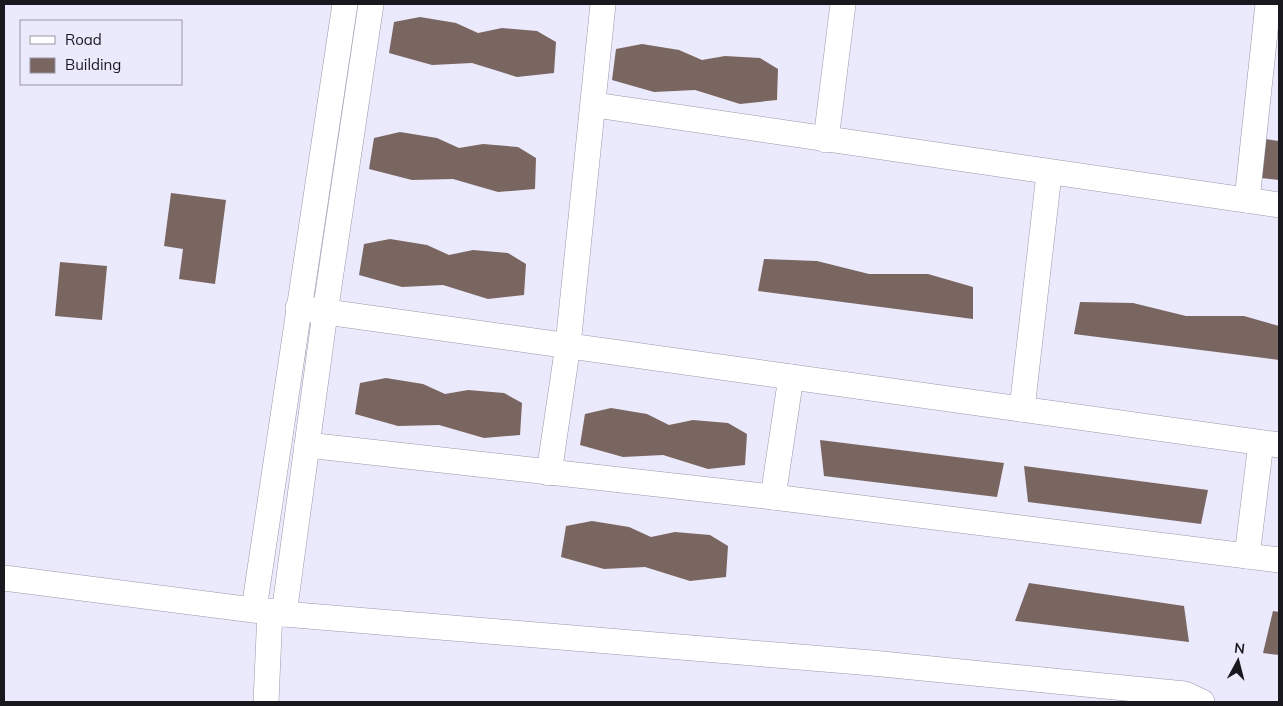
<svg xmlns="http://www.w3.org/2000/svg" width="1283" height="706" viewBox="0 0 1283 706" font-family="Mulish,sans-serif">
<rect width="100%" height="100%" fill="#ebe9fc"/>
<g fill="#7a6661">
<polygon points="420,17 456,23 478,33 502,28 537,31 556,42 554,73 517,77 472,63 432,65 389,53 394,22"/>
<polygon points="642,44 679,50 702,60 725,56 760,58 778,69 777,100 740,104 695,90 654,92 612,80 616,49"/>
<polygon points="400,132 437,138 459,148 483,144 518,147 536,158 535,189 498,192 453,179 412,180 369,169 374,138"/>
<polygon points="1265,139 1279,141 1279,180 1261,178"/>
<polygon points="171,193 226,200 215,284 179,279 183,249 164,246"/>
<polygon points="390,239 427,245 449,255 473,250 508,253 526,264 524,295 488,299 443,285 402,287 359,275 364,244"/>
<polygon points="764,259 817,261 869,274 928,274 973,287 973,319 758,291"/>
<polygon points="60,262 107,266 102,320 55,316"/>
<polygon points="1080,302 1133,303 1186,316 1244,316 1279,326 1279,360 1074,334"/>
<polygon points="386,378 423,384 445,394 468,390 504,393 522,403 520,435 484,438 439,425 398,426 355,414 360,383"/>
<polygon points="611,408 647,414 669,425 693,420 728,423 747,434 745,465 708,469 663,455 623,457 580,445 585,414"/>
<polygon points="820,440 1004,463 997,497 824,476"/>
<polygon points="1024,466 1208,490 1201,524 1028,502"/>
<polygon points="592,521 629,527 651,537 675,532 710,535 728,546 726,577 690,581 645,567 604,569 561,557 566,526"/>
<polygon points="1029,583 1184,606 1189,642 1015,621"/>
<polygon points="1273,611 1279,612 1279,655 1263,653"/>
</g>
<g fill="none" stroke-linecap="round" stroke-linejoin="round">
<defs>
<g id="minor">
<path d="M595,105c228,34 456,68 684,100"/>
<polyline points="826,140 843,4"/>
<polyline points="1247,200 1268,4"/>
<polyline points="298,308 1279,445"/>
<polyline points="1022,409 1049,174"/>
<polyline points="307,445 773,497 1279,560"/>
<polyline points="549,473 568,345 603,4"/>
<polyline points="773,497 791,377"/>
<polyline points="1247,556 1261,443"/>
<polyline points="4,578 284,614 872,663 1185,694 1202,702"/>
<polyline points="254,609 345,4"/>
<polyline points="284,614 325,313 371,4"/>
<polyline points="266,702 270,611"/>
</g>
</defs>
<use href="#minor" stroke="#9a98aa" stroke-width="26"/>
<use href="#minor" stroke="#fff" stroke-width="25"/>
</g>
<rect width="1283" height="706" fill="none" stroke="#19181f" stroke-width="10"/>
<rect x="20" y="20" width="162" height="65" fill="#ebe9fc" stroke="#9795a4"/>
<rect x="30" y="36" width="25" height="8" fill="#ffffff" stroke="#9795a4"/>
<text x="65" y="45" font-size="15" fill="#19181f">Road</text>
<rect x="30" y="58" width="25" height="15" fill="#7a6661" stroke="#9795a4"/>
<text x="65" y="70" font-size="15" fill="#19181f">Building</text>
<g transform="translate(1238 661) rotate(7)" stroke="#ebe9fc" stroke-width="4" paint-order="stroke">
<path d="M0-4L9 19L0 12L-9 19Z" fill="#19181f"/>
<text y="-8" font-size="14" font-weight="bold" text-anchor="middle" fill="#19181f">N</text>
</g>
</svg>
